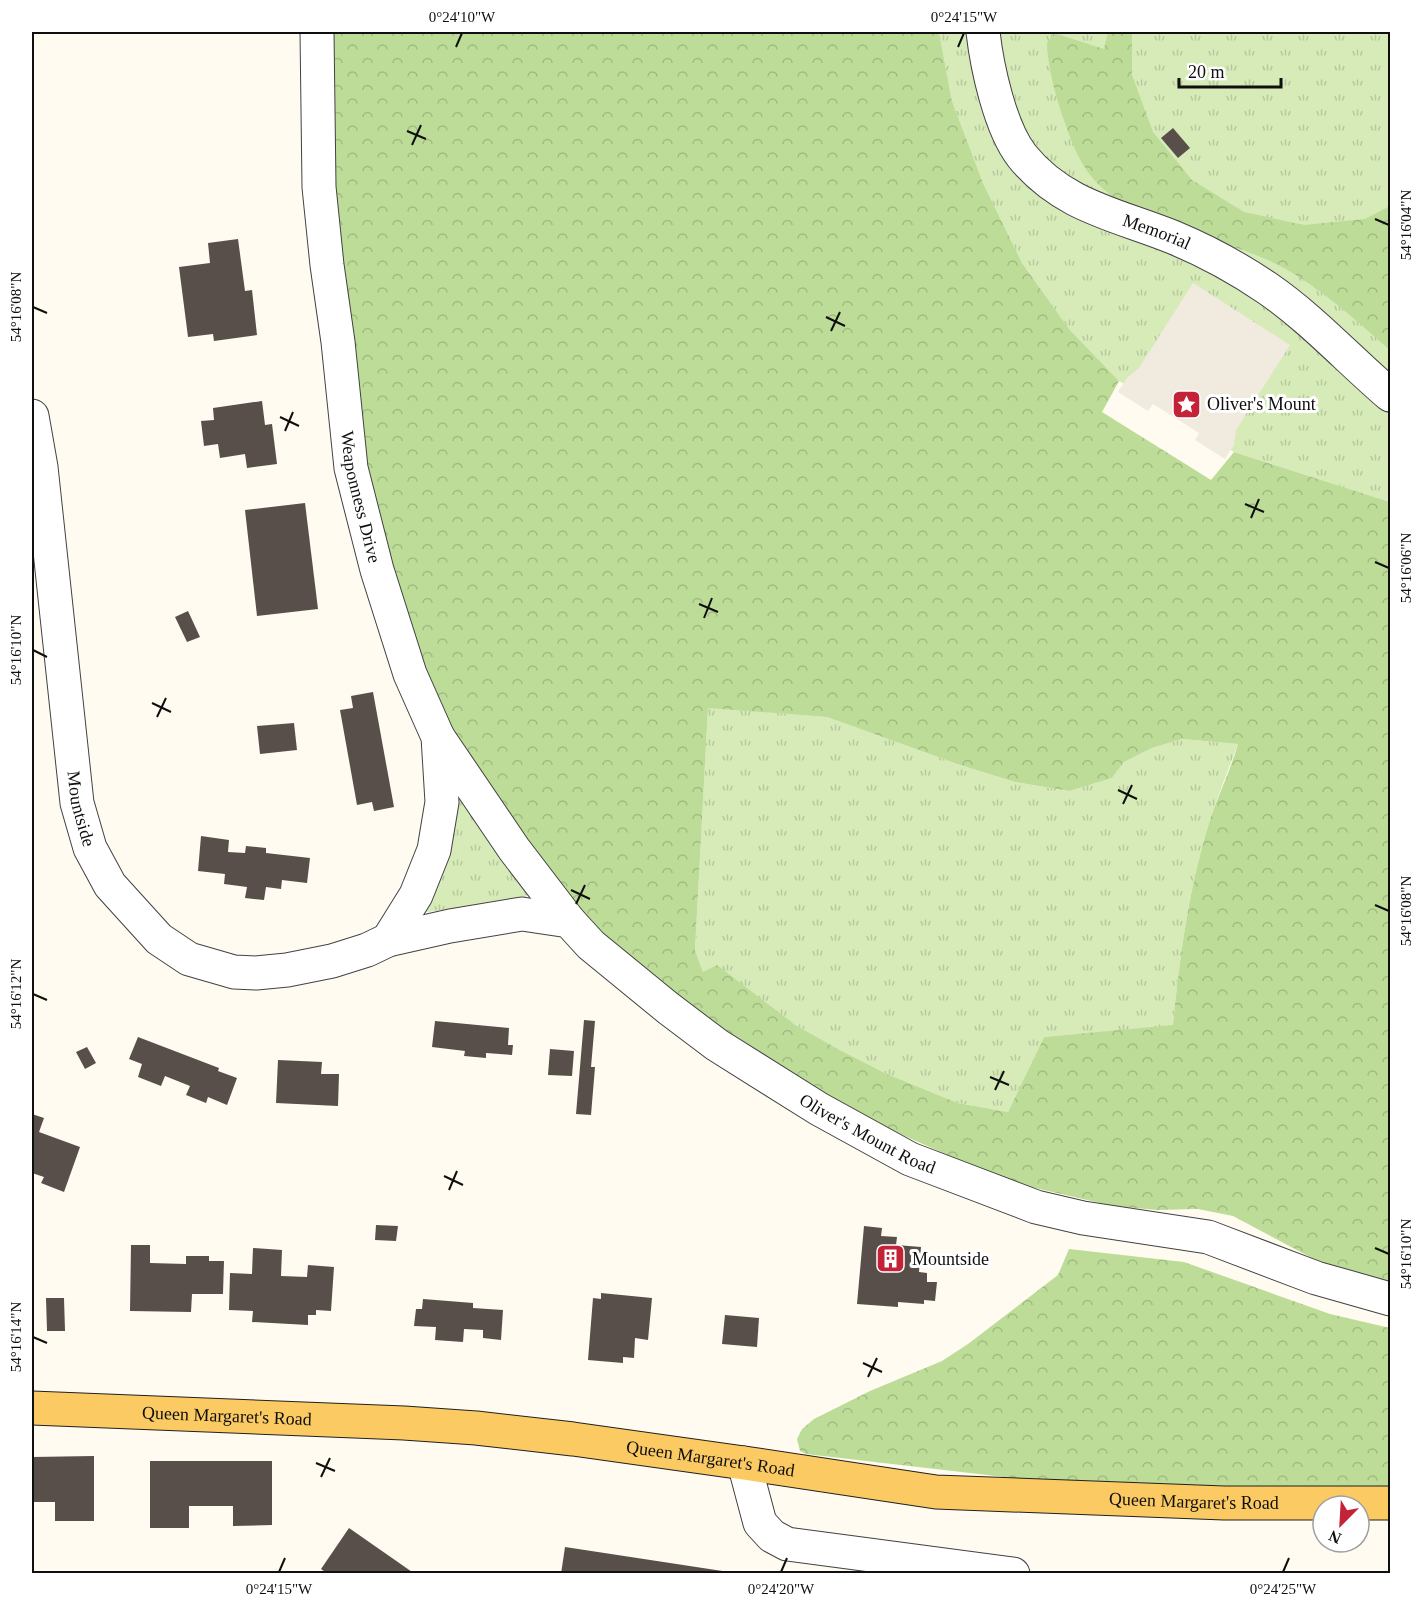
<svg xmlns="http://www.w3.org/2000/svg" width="1422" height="1605" viewBox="0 0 1422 1605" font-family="'Times New Roman',serif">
<defs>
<pattern id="grass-tufts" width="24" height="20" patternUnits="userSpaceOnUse" patternTransform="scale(1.5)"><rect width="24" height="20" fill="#d7ebb8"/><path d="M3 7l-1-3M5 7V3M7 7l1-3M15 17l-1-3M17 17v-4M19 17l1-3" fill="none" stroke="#b7c89d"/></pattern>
<pattern id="forest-crowns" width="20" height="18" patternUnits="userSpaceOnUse" patternTransform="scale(1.5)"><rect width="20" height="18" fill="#bcdc97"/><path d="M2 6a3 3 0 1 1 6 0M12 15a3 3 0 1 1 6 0" fill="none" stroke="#a0bc81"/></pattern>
</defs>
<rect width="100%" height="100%" fill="#fffbf0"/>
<g fill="url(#grass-tufts)">
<polygon points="939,32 1390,32 1390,502 1234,452 1119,381 1070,330 1022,263 983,183 952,101"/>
<path d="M708,707l119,10 133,48 55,17 53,9 44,-13 12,-16 28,-14 30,-9 56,5c-9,24 -19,49 -27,73 -22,68 -31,138 -38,209l-129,11 -36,75 -50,-9 -71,-29 -49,-25 -135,-77 -8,-22z"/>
<polygon points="455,790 528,892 526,898 428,912 424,911"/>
</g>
<g fill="url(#forest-crowns)" fill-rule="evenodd">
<path d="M332,32h607l13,69 31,82 39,80 48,67 49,51 -17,31 109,68 23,-28 156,50v780l-25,-4 -40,-13 -92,-49 -35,-7 -41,1 -44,-4 -95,-22 -64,-26 -87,-39 -127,-78 -77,-55 -69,-61 -61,-68 -50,-77 -42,-71 -41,-104 -30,-113 -32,-251 -5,-89zM708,708l119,9 133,48 55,17 54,9 43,-13 12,-16 28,-14 30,-9 56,5c-7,25 -19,49 -27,73 -22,68 -31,138 -38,208l-129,12 -36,75 -50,-9 -71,-29 -49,-25 -44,-25 -77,-59 -14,7 -8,-22z"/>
<path d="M1108,32h24v43l21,57 39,48 52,32 60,13 61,-6 25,-13v144c-37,-32 -75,-68 -120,-89 -51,-24 -145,-40 -179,-85 -12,-15 -20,-35 -26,-53 -9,-25 -17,-53 -18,-80l7,-10 50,16z"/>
<polygon points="1069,1249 1184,1262 1330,1314 1390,1328 1390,1486 1228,1486 1013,1478 806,1454 800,1451 797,1439 802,1429 814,1419 870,1391 942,1361 968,1344 1058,1275"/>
</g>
<polygon fill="#f0eadf" points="1193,283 1290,345 1236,430 1234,445 1225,459 1195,440 1199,433 1153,404 1148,411 1118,392 1127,378 1139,368"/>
<g fill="#584f4b">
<polygon points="1173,128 1190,148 1178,158 1161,138"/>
<polygon points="238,239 245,291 252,290 257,335 214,341 213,334 188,337 179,267 210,263 208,243"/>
<polygon points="262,401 265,425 272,424 277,464 247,468 245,454 220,458 218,444 204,446 201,421 214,420 213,408"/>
<polygon points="305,503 318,609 257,616 245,510"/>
<polygon points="188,611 200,637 187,642 175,617"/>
<polygon points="373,692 394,807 374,811 372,802 357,805 340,710 353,708 351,696"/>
<polygon points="294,723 297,750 260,754 257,726"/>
<polygon points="201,836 229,840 228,852 245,853 246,846 266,848 266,853 310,858 307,883 282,880 281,889 266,887 264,900 245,898 247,887 224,884 225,874 198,871"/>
<polygon points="584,1020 595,1021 591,1067 595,1067 591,1115 576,1114"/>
<polygon points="435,1021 509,1028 508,1045 513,1045 512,1055 486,1053 486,1058 464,1056 465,1051 432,1047"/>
<polygon points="138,1037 219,1068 218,1071 237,1078 227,1105 208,1097 206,1103 186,1095 190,1086 165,1076 161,1086 138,1077 142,1064 129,1059"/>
<polygon points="87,1047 96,1063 85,1069 76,1052"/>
<polygon points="550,1049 574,1051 572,1076 548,1075"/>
<polygon points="278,1060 322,1062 321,1074 339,1074 338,1106 276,1103"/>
<polygon points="32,1114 44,1118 39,1132 80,1147 64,1192 41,1183 44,1177 32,1173"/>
<polygon points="376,1225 398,1226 396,1241 375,1240"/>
<polygon points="864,1226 882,1228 881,1236 897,1237 896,1245 921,1247 919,1272 927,1273 927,1282 937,1282 935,1301 924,1300 924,1304 898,1302 898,1307 857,1304"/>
<polygon points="131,1245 150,1245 150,1263 186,1264 186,1256 209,1256 209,1261 224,1261 223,1294 192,1294 191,1312 130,1311"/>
<polygon points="253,1248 282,1250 281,1276 307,1277 308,1265 334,1267 331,1311 316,1310 316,1315 308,1315 308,1325 252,1322 253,1311 229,1310 230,1273 252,1274"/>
<polygon points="601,1293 652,1298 648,1340 635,1338 634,1358 623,1357 623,1363 588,1360 593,1298 601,1299"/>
<polygon points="46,1298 64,1298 65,1331 47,1331"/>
<polygon points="423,1299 473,1303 473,1308 503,1310 501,1340 483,1338 483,1330 464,1329 463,1342 435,1340 436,1327 414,1326 416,1309 422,1309"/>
<polygon points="725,1315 759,1318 757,1347 722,1344"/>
<polygon points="94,1456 94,1521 55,1521 55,1502 32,1502 32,1457"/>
<polygon points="150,1461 272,1461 272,1525 233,1526 233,1506 189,1506 189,1528 150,1528"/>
<polygon points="349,1528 415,1574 328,1574 321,1569"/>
<polygon points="565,1547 729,1572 729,1574 561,1574"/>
</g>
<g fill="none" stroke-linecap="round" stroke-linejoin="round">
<defs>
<g id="minor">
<path id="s1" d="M317,32l2,155 8,78 11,77 13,126 26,102 33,104 28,63 4,65 -8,48 -18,45 -28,45"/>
<path id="s2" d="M983,32c4,35 17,96 39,124 41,51 97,59 153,82 31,13 64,31 92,50 45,31 82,72 123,107"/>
<path id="s3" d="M32,416l9,51 36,336 13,45 20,37 49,54 30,20 45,13 22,1 31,-3 45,-9 35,-11 21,-10 62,-14 72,-12 47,7 22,24 77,63 49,37 102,64 91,50 126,48 47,11 125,19 108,41 74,21"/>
<polyline points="438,737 514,849 569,921"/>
<polyline points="744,1463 760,1523 772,1536 787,1544 1013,1574"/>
</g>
<g id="major">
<path id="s4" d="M32,1408l372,15 72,5 97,11 171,24 192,29 288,11h166"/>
</g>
</defs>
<use href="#minor" stroke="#424242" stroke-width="35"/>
<use href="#major" stroke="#202020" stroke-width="35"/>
<use href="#minor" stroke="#fff" stroke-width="33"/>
<use href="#major" stroke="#fcca63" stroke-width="33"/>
</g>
<path fill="none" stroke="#0f0f0f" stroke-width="2" d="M456,47l6,-14M958,47l6,-14M407,131l19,8M412,145l9,-20M1375,219l14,6M33,307l14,6M826,317l19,9M831,331l9,-19M280,417l19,9M285,431l8,-19M1245,504l19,8M1251,518l8,-19M1375,562l14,6M699,604l19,8M704,618l8,-20M33,650l14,7M152,703l19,9M157,717l9,-19M1118,790l19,9M1123,804l9,-19M571,890l19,9M576,904l9,-19M1375,905l14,6M33,994l14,6M990,1077l19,8M995,1090l9,-19M444,1176l19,9M449,1190l8,-19M1375,1248l14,6M33,1337l14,6M863,1363l19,9M868,1377l9,-19M316,1463l19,8M321,1477l9,-19M279,1572l6,-14M781,1572l6,-14M1283,1572l6,-14"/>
<defs>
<symbol id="sight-square" viewBox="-11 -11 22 22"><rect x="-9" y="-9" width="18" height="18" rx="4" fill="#c32237" stroke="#fff"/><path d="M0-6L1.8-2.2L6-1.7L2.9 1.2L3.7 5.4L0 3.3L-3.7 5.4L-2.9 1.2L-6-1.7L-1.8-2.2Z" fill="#fff"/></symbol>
<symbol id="building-square" viewBox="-11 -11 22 22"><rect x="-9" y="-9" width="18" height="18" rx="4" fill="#c32237" stroke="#fff"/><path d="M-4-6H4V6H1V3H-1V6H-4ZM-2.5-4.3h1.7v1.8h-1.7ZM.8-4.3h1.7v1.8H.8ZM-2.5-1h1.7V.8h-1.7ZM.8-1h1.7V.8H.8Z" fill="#fff"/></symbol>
</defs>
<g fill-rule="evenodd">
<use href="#sight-square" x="1170" y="388" width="33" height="33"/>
<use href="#building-square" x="874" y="1242" width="33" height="33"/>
</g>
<g text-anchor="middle" stroke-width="6" stroke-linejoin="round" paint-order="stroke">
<g font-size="18" fill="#0f0f0f" stroke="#fff">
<text dy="6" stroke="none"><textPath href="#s2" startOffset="288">Memorial</textPath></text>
<text dy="6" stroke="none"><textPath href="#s1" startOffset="468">Weaponness Drive</textPath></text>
<text dy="6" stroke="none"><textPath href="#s3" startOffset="396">Mountside</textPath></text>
<text dy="6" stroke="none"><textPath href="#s3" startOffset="1346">Oliver's Mount Road</textPath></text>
<text dy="6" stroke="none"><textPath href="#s4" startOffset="195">Queen Margaret's Road</textPath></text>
<text dy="6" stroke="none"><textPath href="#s4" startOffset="681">Queen Margaret's Road</textPath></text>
<text dy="6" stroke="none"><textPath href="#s4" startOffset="1167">Queen Margaret's Road</textPath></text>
</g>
<g font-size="18" fill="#0f0f0f" stroke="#fff" text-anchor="start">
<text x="1207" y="410">Oliver's Mount</text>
<text x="912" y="1265">Mountside</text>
</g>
</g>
<rect width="1422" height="1605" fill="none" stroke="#ffffff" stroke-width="66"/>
<g transform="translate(1341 1524) rotate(204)"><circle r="28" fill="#ffffff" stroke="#9f9f9f" stroke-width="1.5"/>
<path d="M0-4.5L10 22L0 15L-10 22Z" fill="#c32237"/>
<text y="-9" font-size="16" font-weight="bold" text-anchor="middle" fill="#0f0f0f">N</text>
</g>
<path d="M1179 78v9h102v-9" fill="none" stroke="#0f0f0f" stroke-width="3"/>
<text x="1188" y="78" font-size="18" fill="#0f0f0f" stroke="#ffffff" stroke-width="4.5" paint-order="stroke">20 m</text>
<rect x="33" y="33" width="1356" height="1539" fill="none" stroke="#0f0f0f" stroke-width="2"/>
<g font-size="15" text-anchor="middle" fill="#0f0f0f">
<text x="462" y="22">0°24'10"W</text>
<text x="964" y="22">0°24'15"W</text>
<text transform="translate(1406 225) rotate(-90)" y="5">54°16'04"N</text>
<text transform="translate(16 307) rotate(-90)" y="5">54°16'08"N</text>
<text transform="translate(1406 568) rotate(-90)" y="5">54°16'06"N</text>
<text transform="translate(16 650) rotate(-90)" y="5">54°16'10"N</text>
<text transform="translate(1406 911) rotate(-90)" y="5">54°16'08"N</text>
<text transform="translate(16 994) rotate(-90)" y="5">54°16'12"N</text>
<text transform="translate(1406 1254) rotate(-90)" y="5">54°16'10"N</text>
<text transform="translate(16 1337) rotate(-90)" y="5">54°16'14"N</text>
<text x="279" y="1594">0°24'15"W</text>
<text x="781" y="1594">0°24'20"W</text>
<text x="1283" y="1594">0°24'25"W</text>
</g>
</svg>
